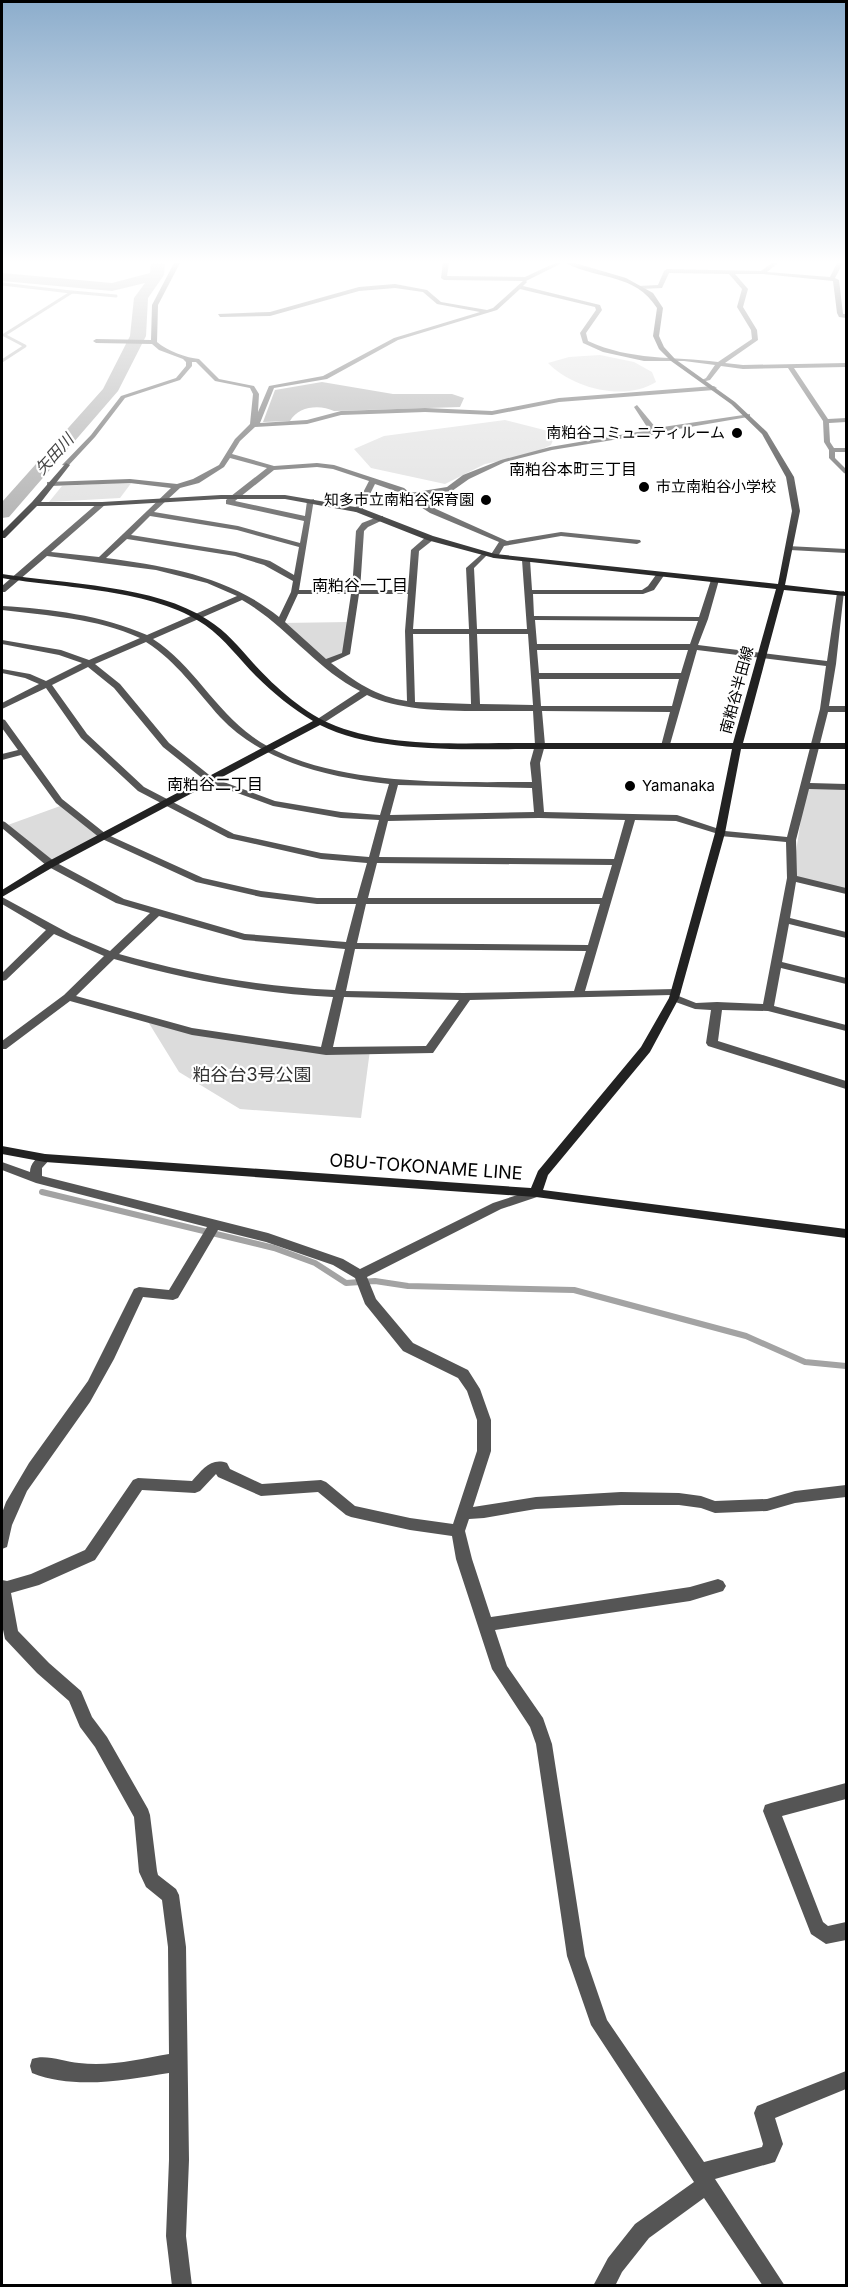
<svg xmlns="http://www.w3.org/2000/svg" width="848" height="2287" viewBox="0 0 848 2287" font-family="Inter,'Noto Sans JP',sans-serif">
<rect width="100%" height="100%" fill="#fff"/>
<g fill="#dcdcdc">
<path d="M600,355l34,7 18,10 4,10c-32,20 -84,6 -108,-19l21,-6z"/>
<polygon points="505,420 556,433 551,445 529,455 485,464 445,484 371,468 354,449 384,436"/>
<polygon points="132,482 120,498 49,502 62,486"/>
<polygon points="350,622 346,654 327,662 281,623"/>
<polygon points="806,786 846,787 846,891 792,878"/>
<polygon points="63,805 103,836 51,864 5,826"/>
<path d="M147,1020c72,17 148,31 223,30l-9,68 -121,-9 -61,-37z"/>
</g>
<path fill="#a3a3a3" d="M322,382l71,12h59l12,4 -4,9 -126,4c-14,-7 -36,-5 -44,10l-27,1 12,-32z"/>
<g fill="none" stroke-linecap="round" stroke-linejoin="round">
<g stroke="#a3a3a3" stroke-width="3">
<polyline points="2,284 71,292"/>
<polyline points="2,361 25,346 4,335 72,292 116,296"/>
</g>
<polyline stroke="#a3a3a3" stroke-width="6" points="42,1192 274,1248 315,1263 346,1283 375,1281 408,1286 574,1290 746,1336 805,1362 846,1366"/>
<polygon fill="#a3a3a3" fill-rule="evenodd" points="151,263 165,263 164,275 148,298 146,336 118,391 9,517 2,518 2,502 103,389 130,336 134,298 145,283 112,291 2,281 2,273 112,283 150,273"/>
<g fill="#555" fill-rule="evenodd">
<path d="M174,263h6l-22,42 -1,37c10,9 30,16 42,17l20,20 35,7 5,8 -1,18 11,-26 54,-10 71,-38 86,-26 -43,-8 -14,-12 -28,-4 -36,3 -89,25 -50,1 -2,-3 52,-2 89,-25 36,-3 32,6 14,12 46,8 6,-2 30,-27 -79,-1 -3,-2 2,-15h6l-2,13 78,1 30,-14h7l-36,18 1,1 -4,4 77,19 2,5 -16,23 2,8c43,20 84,15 130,21l34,-23 -1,-9 -14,-23 5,-18 -13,-15 -60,-1 -7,15 -22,1 -2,-3 20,-1 6,-14 3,-2 94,2 11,-8h6l-11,9 63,5 7,-14h6l-8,15 4,2 4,34h3v4l-7,-1 -2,-4 -4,-32 -70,-7h-28l13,15 -5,18 14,23 1,10 -33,23 18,2 103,-2v4l-52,1 34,51 18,-1v4l-17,1 1,19 4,6h12v4h-11v6l11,11v5l-2,-1 -15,-15v-8l-5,-8 -1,-21 -35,-53 -45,1 -22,-3 -11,14 -8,2v-2l4,-2 9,-13 -31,-4h-40l-41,-9 -20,-9 -3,-10 16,-23 -1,-3 -75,-18 -23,21 -99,30 -71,39 -53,9 -14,35 47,-3 34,-9 84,-3 67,3 67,-13 155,-12 3,2 -3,2 -155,12 -67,13 -67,-3 -84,3 -34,9 -52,3 -15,14 -8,13 42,12 43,-3 17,2 70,23 6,5 37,-6 16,-12 38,-15 49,-13 99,-17 -15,-23 3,-2 19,23 94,-14v2l-2,1 -93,16 -3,2 -3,-1 -97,16 -47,12 -36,17 -17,12 -37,5 21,13 71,32 54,-9 79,8 1,2 -4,2 -76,-8 -57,10 -7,12h-3l-4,-2 9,-14 -69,-29 -32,-21 -23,-8 -14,28h-6l-1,-2 15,-29 -36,-12 -16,-2 -43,3 -39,31 70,15 2,-15 7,-2 -15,91h53l4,-59 6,-8 18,-7h3v4l-15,7 -4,4 -4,59h48l3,-40 16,-14h6v4l-14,11 -6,78h56l-3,-61 18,-16 4,2 -14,14 3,61h50l-5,-69 4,-2 4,2 2,30h110l6,-4 10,-14 7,2 -11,16 -11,4h-110l1,22 165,1 12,-37 4,-2 4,2 -11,39 -10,26 129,16 10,-68 7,-2 -8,73 -7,42h17v6h-18l-18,71 36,1v6l-37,-1 -13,51 1,36 49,12v6l-50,-12 -6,36 56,14v6l-57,-14 -7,38 64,16v6l-65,-16 -7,38 72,19v6l-78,-20 -46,-1 -4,31 128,40v8l-138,-43 -2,-3 5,-33 -16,-1 -25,-9 -1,-2 2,-3 -201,5 -37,53 -107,2 -134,-20 -122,-34 -64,48h-4v-8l62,-46 40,-39 -50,-22 -48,46 -4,1v-8l44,-43 -44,-26v-7l70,38 38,16 40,-38 -34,-10 -69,-37 -45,-38v-7l3,1 50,40 69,37 121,35 101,8 10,-38h-39l-56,-7 -65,-15 -96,-44 -44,-35 -35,-48 -19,5v-6l16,-4 -16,-22v-9l3,1 57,79 44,35 97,44 58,13 56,7h40l10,-35 -46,-4 -93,-21 -90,-47 -57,-53 -35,-50 -44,21v-6l37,-19 -14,-6 -23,-5v-4l28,5 16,7 36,-18 -23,-8 -57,-11v-4l59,10 28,10 51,-22c-44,-20 -91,-22 -138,-28v-4c49,3 99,9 145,29l90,-39 -30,-13 -51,-13 -109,-14 -42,36h-3v-6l97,-84 7,2 -55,48 48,5 72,-69 -41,-5 -80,3h-3v-4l83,-3 47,5 16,-5 26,-14 16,-26 15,-15 3,-30 -3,-6 -35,-7 -19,-19h-4v4l-12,14 -55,18 -30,39 -27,29 -6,-1 29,-30 30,-39 55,-18 10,-12v-4l-3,-3 -24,-9 -7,-6 -56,-1 -3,-2 3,-2 55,1 1,-35zM230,458l37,10 -41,32v4l78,17 -4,22 -62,-17 -84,-14 26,-24 19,-5 25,-16zM150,516l87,14 62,17 -5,28 -24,-14 -34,-9 -105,-17zM127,539l108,17 29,9 29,16 -2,11 -12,25c-49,-40 -112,-51 -173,-59zM298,594h53l-9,59 -16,6 -41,-37zM359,594h49l-3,37 2,70c-30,-4 -53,-20 -76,-38l19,-9zM242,600c44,25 74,69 118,91l-44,29v4h6l45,-29c42,21 118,15 166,16l2,34 -5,18 2,19c-84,0 -209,5 -279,-45 -39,-28 -60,-72 -100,-98zM535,620l163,1 -8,23h-153zM413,634h56l2,70 -56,-2zM477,634h51l5,71 -53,-1zM146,642c31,20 50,48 74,75 43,46 109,60 169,67l-9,31 -39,-3 -66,-11 -62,-23 -44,-35 -49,-59 -25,-20zM537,650h151l-7,23h-142zM697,650l129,16 -6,43 -33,128 -62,-6 -48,-16 -133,-3 -4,-49 5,-18 -3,-34 128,1 -9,34 2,2h6zM88,667l26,21 49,59 44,35 66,24 68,12 38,2 -10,37 -48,-4 -87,-19 -90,-47 -57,-53 -35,-49zM539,679h140l-7,27h-131zM398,785l134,3 2,24 -144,3zM539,818l86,2 -11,39 -235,-2 9,-36zM635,820l41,1 39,12 5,3 66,6 1,36 -24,126 -46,-2 -21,1 -20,-8 5,-3 -5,-3 -91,2zM377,863l235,2 -10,33h-234zM366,904h234l-12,41 -231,-2zM159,916l85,24 101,9 -10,41c-75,-3 -144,-16 -216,-36zM355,949l231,2 -12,40 -111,2 -117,-2zM114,959c73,21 143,34 219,38l-12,50 -129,-19 -116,-32zM344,997l115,3 -33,46 -93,1z"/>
<polygon points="787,546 846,549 846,553 790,550 786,548"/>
<path d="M45,1154l6,4 -9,10v8l226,57 75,26 17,10 133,-66 43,-14 4,1 2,3 -2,3 -39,13 -134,68 9,22 37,44 55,27 12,19 11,31v31l-18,56 63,-10 85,-5 58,1 22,3 14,5 52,-2 28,-8 51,-6v12l-51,6 -28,8 -52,2 -14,-5 -22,-3h-58l-85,4 -52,9 -15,1 -4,12 7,28 19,58 199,-30 28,-8 5,2 3,5 -3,5 -33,10 -195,29 12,36 36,52 9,26 33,212 22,64 97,142 58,-15 1,-3 -9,-31 3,-7 89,-35v18l-71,29 8,26 -8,18 -60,17 70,107h-22l-59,-88 -55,40 -27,34 -7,14h-22l15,-28 27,-34 59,-42 -103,-157 -24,-69 -31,-212 -6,-17 -38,-58 -36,-110 -4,-23 -42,-6 -59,-13 -5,-2 -28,-23 -57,4 -43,-19 -2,-3 -16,17 -5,2 -53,-3 -47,70 -56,25 -28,8 7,38 31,32 32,28 11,26 15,20 41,72 2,6 7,56 1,4 18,14 3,6 7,52 3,213 -3,76 6,50h-20l-6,-50 3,-76v-87c-44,7 -94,17 -137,0l-2,-7 2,-7c14,-5 32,3 47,4 30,4 61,-4 90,-9l-1,-107 -6,-47 -16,-13 -7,-15 -5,-55 -39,-70 -15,-20 -11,-26 -32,-28 -32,-34 -3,-14v-45l5,1 24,-7 54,-24 48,-70 5,-2 54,3c10,-11 19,-24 35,-18l3,6 32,15 59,-4 5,2 29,24 55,12 43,6 24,-73v-31l-10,-29 -9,-13 -55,-27 -38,-47 -10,-26 -22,-13 -67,-23 -48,-12 -40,68 -5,2 -30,-3 -29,62 -24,43 -63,89 -15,34 -5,22 -5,2v-36l4,-11 23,-39 59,-82 46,-92 5,-2 30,3 38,-63 -171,-44 -34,-13v-8l28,10c0,-8 7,-16 15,-18z"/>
<polygon points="846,1783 846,1799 782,1816 823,1922 828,1926 846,1922 846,1940 826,1944 811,1934 763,1811 765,1805 771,1803"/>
</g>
<path fill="#222" fill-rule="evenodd" d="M566,263h9l51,15 27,15 10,15 -4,28 5,11 11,12 60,43 32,30 27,45 6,34 -15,74 61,7v4l-62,-6 -41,153h103v6h-105l-16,84 -46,165 -29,54 -102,123 -5,15 303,39v9l-310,-41 -491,-35 -43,-8v-8l43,8 486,34 7,-17 103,-124 28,-49 46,-165 17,-84c-65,0 -131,0 -196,0 -62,0 -160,5 -216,-24l-265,141 -53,31v-7l45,-28 266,-141c-20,-12 -40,-28 -57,-45 -17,-17 -31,-37 -51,-51 -50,-36 -143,-37 -203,-47v-4c62,10 154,11 206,46 18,11 32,28 46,44 22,24 51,50 82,62 57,22 129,17 189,17 70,0 139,0 208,0l43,-154 -282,-31 -67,-18 -71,-28 -71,-13h-64l-119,7h-65l-32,32h-3v-6l30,-30 34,-39 4,2 -29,37h61l119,-7h64l76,13 72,28 62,18 283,30 14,-73 -6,-34 -24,-43 -31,-30 -60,-43 -12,-12 -6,-13 4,-28c-22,-35 -59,-28 -91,-45z"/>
</g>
<linearGradient id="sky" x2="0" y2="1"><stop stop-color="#8cadcc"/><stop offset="0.45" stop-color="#fff"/><stop offset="1" stop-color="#fff" stop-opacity="0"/></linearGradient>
<rect width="848" height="583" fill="url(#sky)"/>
<g fill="#000" stroke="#fff" stroke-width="2">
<circle cx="737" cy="433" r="6"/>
<circle cx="644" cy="487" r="6"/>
<circle cx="486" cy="500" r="6"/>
<circle cx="630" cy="786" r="6"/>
</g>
<g text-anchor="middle" stroke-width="4.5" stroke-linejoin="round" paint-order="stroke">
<g font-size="15" fill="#000" stroke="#fff" text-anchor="end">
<text x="725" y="438">南粕谷コミュニティルーム</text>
<text x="656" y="492" text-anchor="start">市立南粕谷小学校</text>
<text x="474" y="505">知多市立南粕谷保育園</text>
<text x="642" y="791" text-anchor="start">Yamanaka</text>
</g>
<g font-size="15" fill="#000" stroke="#fff">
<text transform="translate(737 690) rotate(-75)" y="5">南粕谷半田線</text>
</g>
<g font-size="16" font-style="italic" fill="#444" stroke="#fff">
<text transform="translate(54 454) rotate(-48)" y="6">矢田川</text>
</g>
<g font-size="16" fill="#000" stroke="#fff">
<text x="573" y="475">南粕谷本町三丁目</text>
<text x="360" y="591">南粕谷一丁目</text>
<text x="215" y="790">南粕谷二丁目</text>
</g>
<g font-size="18" fill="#333" stroke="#fff">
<text x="252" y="1081">粕谷台3号公園</text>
</g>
<g font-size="18" fill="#000" stroke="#fff">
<text transform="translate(426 1167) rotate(4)" y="6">OBU-TOKONAME LINE</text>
</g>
</g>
<rect width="848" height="2287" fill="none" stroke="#000000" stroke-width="6"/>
</svg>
